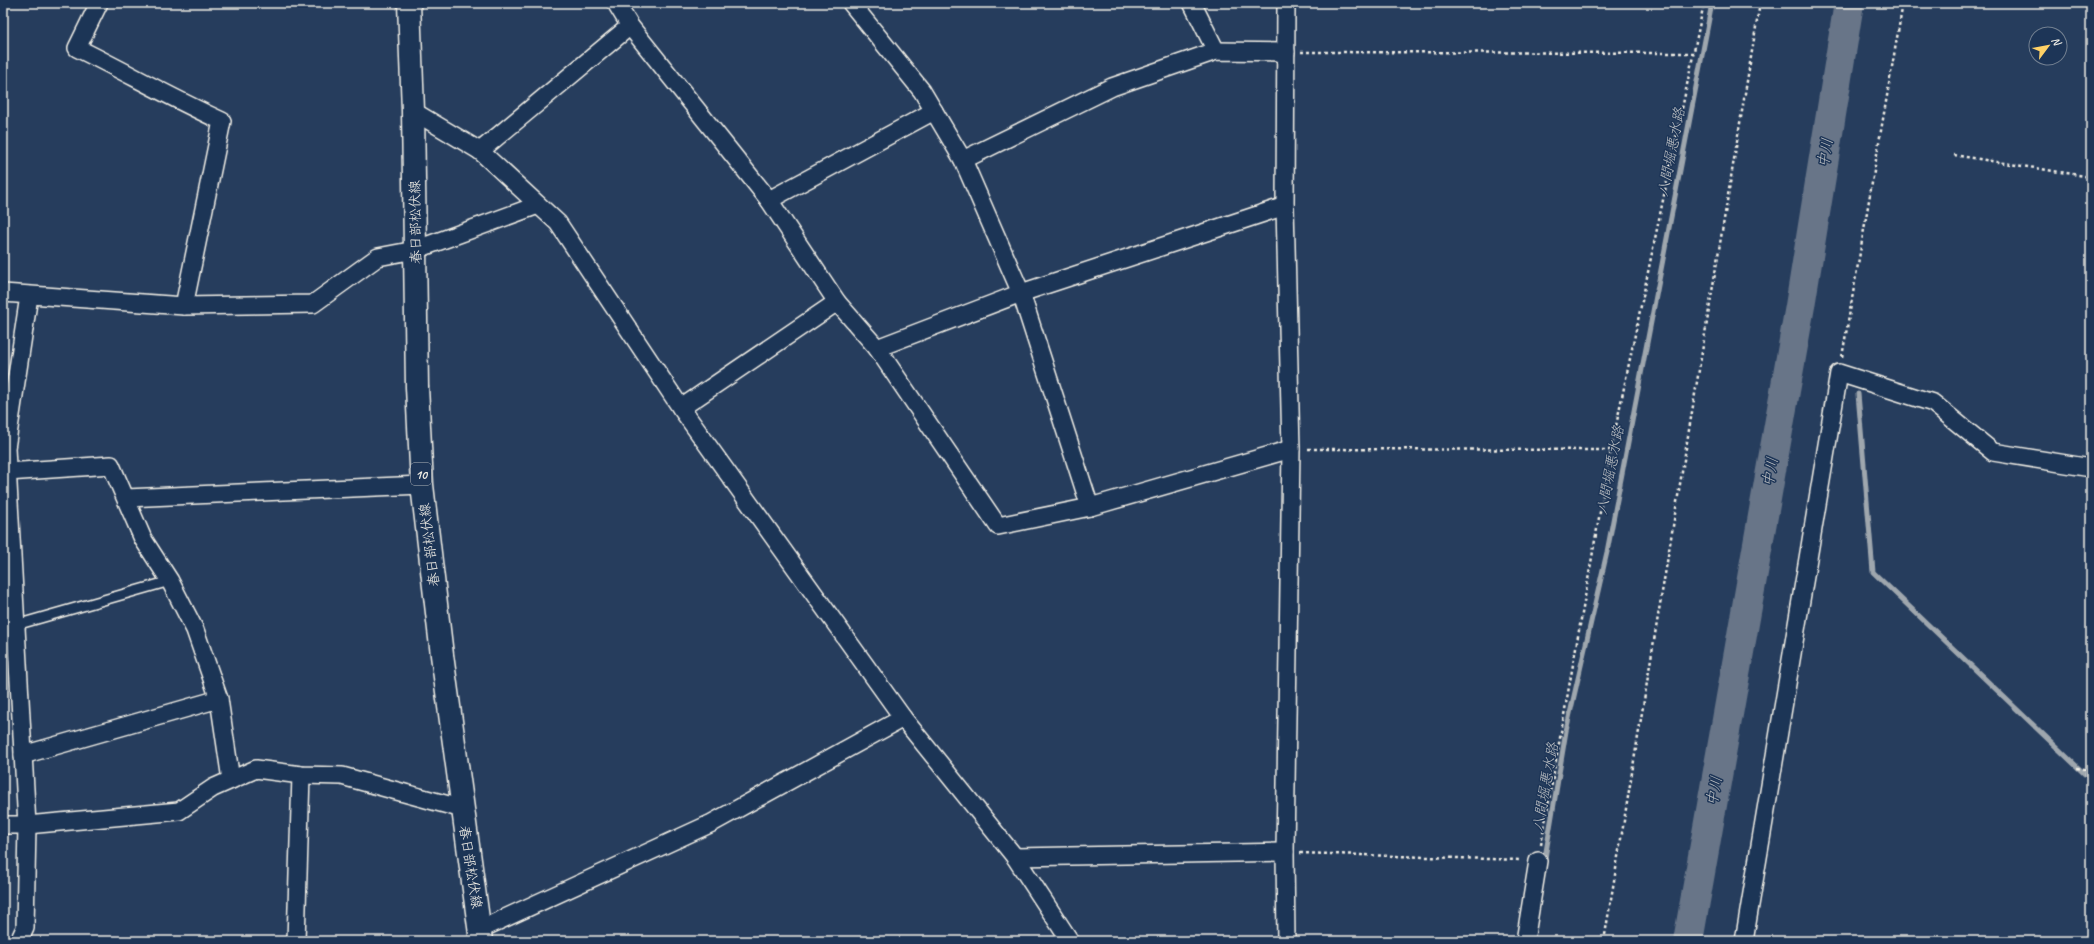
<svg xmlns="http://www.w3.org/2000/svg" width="2094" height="944" viewBox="0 0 2094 944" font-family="Caveat,'Klee One',sans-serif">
<rect width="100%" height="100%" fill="#263d5d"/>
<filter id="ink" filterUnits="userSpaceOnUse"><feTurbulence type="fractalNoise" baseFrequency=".025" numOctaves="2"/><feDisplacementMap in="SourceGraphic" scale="8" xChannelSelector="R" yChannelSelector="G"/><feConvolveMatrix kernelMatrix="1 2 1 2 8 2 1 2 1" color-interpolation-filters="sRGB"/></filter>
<g filter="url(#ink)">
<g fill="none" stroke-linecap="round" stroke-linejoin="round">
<g stroke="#9fa7ae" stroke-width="5">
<polyline points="1858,394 1873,572 2091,780"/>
<polyline points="1544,864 1566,731 1607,552 1712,3"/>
</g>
<polyline stroke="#677588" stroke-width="30" points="1688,941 1800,306 1849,3"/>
<defs>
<polyline id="lane" points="16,625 170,581"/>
<g id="street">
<path d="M99,3l-22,45c49,24 96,51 145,73l-38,185"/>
<polyline points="616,3 630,26 769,200 837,302 877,348 998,526 1090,507 1291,449"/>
<polyline points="851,3 922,91 963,160 1021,293 1090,507"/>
<polyline points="1192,3 1216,51"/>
<polyline points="1286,3 1285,206 1291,449 1285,852 1286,941"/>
<polyline points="413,111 480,151 558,223 681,408 903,718 1015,857 1070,941"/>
<polyline points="480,151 630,26"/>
<polyline points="963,160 1112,87 1216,51 1286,52"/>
<polyline points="769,200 934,111"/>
<polyline points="3,293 184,306 313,304 378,257 415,250 538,205"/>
<polyline points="877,348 1021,293 1285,206"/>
<polyline points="681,408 837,302"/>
<polyline points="7,472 111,465 143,539 170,581 195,630 219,699 231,780"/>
<polyline points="126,498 422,485"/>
<polyline points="23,755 219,699"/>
<polyline points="3,825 27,825 179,811 213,788 256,769 301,775 342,776 463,809"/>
<polyline points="1015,857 1285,852"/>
<polyline points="481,929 712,823 903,718"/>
<polyline points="19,941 25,928 27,825 6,448 29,296"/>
<polyline points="296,941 301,775"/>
<polyline points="1525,941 1538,861"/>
<polyline points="1744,941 1839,373 1933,403 1993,452 2091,468"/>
</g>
<polyline id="primary" points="409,3 413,111 417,387 422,485 442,655 481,941"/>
</defs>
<use href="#lane" stroke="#f4f1e8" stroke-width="12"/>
<use href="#street" stroke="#f4f1e8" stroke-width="20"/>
<use href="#primary" stroke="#f4f1e8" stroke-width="25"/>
<g stroke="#f4f1e8" stroke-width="2.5" stroke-dasharray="3 3" stroke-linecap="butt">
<polyline points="1301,52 1694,53"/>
<polyline points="1954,155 2091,177"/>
<polyline points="1842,357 1903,3"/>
<polyline points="1308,449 1611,450"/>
<polyline points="2077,768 2091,770"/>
<polyline points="1541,845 1611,450 1704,3"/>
<polyline points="1300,853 1521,860"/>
<polyline points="1604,941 1760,3"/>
</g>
<use href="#lane" stroke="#1d3557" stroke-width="9"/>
<use href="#street" stroke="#1d3557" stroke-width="17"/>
<use href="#primary" stroke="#1d3557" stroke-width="22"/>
</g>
</g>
<g text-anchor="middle" stroke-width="3" stroke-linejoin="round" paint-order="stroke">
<rect fill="#1d3557" stroke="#b4b9bc" stroke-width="1" x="411" y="463" width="20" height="22" rx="3"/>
<g font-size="13" font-weight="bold" fill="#f4f1e8">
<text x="421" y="479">10</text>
</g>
<g font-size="14" fill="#f4f1e8" stroke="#1d3557">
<text transform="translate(415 222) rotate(-91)" y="5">春日部松伏線</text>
<text transform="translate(429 545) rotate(-97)" y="5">春日部松伏線</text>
<text transform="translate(471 867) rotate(81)" y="5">春日部松伏線</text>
</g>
<g font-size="15" font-style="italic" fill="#bcbfc2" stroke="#1d3557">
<text transform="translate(1671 152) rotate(-79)" y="5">八間堀悪水路</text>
<text transform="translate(1825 153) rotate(-81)" y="5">中川</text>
<text transform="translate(1610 470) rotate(-79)" y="5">八間堀悪水路</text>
<text transform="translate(1770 472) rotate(-80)" y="5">中川</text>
<text transform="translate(1545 787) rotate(-80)" y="5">八間堀悪水路</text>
<text transform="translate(1714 791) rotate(-80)" y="5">中川</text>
</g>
</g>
<rect width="2094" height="944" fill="none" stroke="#1d3557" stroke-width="16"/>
<rect x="8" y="8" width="2078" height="928" fill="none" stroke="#f4f1e8" stroke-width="1.5" filter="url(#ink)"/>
<g transform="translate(2048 46) rotate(58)"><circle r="19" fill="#1d3557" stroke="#738091"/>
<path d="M0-3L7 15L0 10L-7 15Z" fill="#ffd166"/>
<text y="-6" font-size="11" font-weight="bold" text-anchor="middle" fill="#f4f1e8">N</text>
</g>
</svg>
